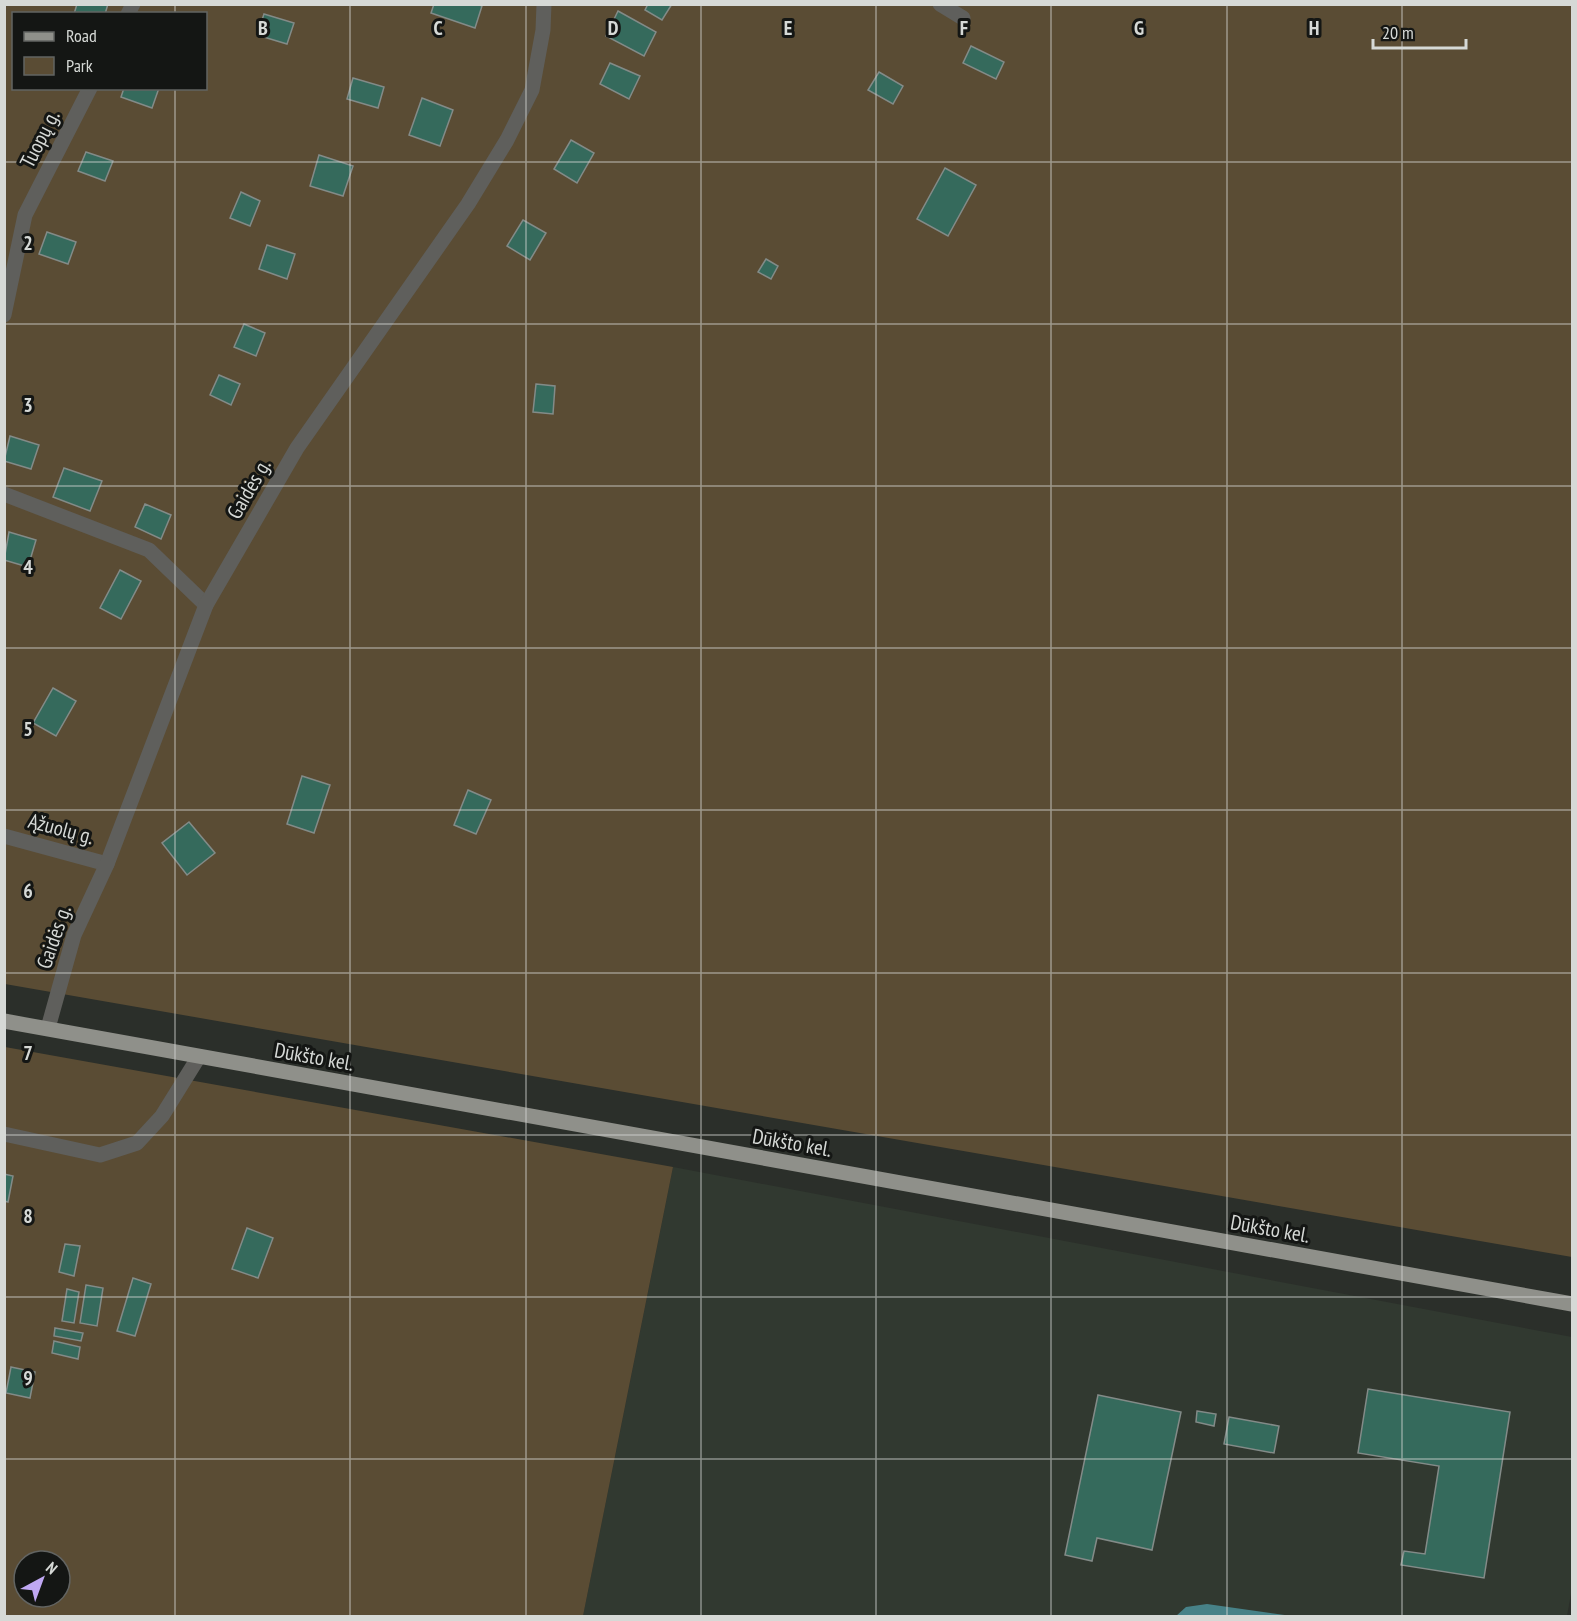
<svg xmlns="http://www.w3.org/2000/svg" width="1577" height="1621" viewBox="0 0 1577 1621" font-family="'PT Sans Narrow',sans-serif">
<rect width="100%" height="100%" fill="#2b2f2a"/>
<polygon fill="#313930" points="673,1167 1572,1337 1572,1588 1567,1616 583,1616"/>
<g fill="#5a4c34" fill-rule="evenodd">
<path d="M4,5h1568v1252l-1567,-273zM14,14h192v74h-192z"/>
<path d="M5,1047l668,120 -90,449h-578zM24,1561h36v36h-36z"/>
</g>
<polygon fill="#478288" points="1207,1604 1292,1616 1176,1616 1186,1607"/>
<g fill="#356a5c" stroke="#838b88" stroke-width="1.5">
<polygon points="77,4 108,4 105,14 74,14"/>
<polygon points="434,4 477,4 482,6 475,28 431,13"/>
<polygon points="648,4 672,4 662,20 645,10"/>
<polygon points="618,11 656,32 644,56 606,36"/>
<polygon points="264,14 294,23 287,44 257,35"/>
<polygon points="971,46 1004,62 996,79 963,63"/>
<polygon points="610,63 640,76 629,99 600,84"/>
<polygon points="879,72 903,86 893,104 868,90"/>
<polygon points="353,78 384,87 378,108 347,99"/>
<polygon points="124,88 159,88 152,108 121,97"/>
<polygon points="422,98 453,110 440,146 409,135"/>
<polygon points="571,140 594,153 577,183 554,169"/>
<polygon points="86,152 113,161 105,181 78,171"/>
<polygon points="319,155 353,166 343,196 310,186"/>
<polygon points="945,168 976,185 948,236 917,219"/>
<polygon points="241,192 260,201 250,226 230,218"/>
<polygon points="523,220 546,233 530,260 507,246"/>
<polygon points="47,232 76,242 68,264 39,254"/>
<polygon points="267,245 295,254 287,279 259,269"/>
<polygon points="766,259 778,266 771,279 758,272"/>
<polygon points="244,324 265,333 256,356 234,347"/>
<polygon points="219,375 240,384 231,405 210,395"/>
<polygon points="536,384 555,386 553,414 533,412"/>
<polygon points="10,436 39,445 31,469 4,461"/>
<polygon points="64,468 102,481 90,511 53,497"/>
<polygon points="145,504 171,515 161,539 135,527"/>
<polygon points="9,532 36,540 28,567 4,560"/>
<polygon points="120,570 141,581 121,619 100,608"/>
<polygon points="53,688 76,701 56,736 33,723"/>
<polygon points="302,776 330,785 314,833 287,824"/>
<polygon points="468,790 491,800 476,834 454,825"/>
<polygon points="189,822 215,853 187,875 162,843"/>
<polygon points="4,1174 13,1176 8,1202 4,1201"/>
<polygon points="247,1228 273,1238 258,1278 232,1269"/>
<polygon points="65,1244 80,1246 74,1276 59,1272"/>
<polygon points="133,1278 151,1284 135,1336 117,1331"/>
<polygon points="86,1285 103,1288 97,1326 80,1323"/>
<polygon points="67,1289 79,1292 74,1323 62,1321"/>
<polygon points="55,1328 83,1333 81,1341 54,1336"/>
<polygon points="54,1341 80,1347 78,1359 52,1353"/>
<polygon points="11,1367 35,1372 30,1398 6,1393"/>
<polygon points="1368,1389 1510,1412 1484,1578 1401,1565 1404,1551 1425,1554 1439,1466 1358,1453"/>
<polygon points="1098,1395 1181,1412 1152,1550 1097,1538 1092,1561 1065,1555"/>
<polygon points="1197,1411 1216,1414 1214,1426 1196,1422"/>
<polygon points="1229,1417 1279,1426 1274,1453 1224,1444"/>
</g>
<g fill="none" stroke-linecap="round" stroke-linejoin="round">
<g stroke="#5f5f5c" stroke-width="15">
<polyline points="940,4 963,18"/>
<polyline points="128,14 133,4"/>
<polyline points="4,315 25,215 90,88"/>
<polyline points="4,494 149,550 206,605"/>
<polyline points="4,836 107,864"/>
<polyline points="48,1028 74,935 107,864 206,605 297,448 468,204 507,140 532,90 543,30 544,4"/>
<polyline points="4,1134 100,1155 137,1143 162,1116 198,1058"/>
</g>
<polyline stroke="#8f908a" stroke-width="15" points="4,1021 1572,1304"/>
</g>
<path fill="none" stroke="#d6d9d6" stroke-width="1.5" stroke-opacity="0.55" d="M175,4v10M350,4v1612M526,4v1612M701,4v1612M876,4v1612M1051,4v1612M1227,4v1612M1402,4v1612M175,88v1528M4,162h1568M4,324h1568M4,486h1568M4,648h1568M4,810h1568M4,973h1568M4,1135h1568M4,1297h1568M4,1459h1568"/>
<g text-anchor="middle" stroke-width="6" stroke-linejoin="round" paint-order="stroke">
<g font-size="21" fill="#d6d9d6" stroke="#141614">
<text transform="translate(40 139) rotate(-63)" y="7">Tuopų g.</text>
<text transform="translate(249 489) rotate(-60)" y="7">Gaidės g.</text>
<text transform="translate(61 829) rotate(15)" y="7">Ąžuolų g.</text>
<text transform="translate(54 937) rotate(-71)" y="7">Gaidės g.</text>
<text transform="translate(314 1057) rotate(10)" y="7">Dūkšto kel.</text>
<text transform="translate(792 1143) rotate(10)" y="7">Dūkšto kel.</text>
<text transform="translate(1270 1229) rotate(10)" y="7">Dūkšto kel.</text>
</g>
</g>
<g font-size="20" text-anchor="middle" font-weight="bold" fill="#d6d9d6" stroke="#141614" stroke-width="6" stroke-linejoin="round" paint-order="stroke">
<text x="263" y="35">B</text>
<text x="438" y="35">C</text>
<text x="613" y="35">D</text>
<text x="788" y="35">E</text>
<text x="964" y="35">F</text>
<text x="1139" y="35">G</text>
<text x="1314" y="35">H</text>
<text x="28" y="250">2</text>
<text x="28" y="412">3</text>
<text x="28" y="574">4</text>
<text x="28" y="736">5</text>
<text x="28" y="898">6</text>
<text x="28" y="1060">7</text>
<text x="28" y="1223">8</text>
<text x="28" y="1385">9</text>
</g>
<rect width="1577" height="1621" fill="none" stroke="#d6d9d6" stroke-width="12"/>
<rect x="12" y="12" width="195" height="78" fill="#141614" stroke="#626462" stroke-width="1.5"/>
<rect x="24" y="32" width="30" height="9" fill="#8f908a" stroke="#626462" stroke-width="1.5"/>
<text x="66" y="42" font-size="18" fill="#d6d9d6">Road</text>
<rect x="24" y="57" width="30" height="18" fill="#5a4c34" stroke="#626462" stroke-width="1.5"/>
<text x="66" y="72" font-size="18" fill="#d6d9d6">Park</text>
<g transform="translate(42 1579) rotate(41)"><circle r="28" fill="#141614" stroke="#626462" stroke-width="1.5"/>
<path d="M0-4.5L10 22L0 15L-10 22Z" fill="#c0a8f3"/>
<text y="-9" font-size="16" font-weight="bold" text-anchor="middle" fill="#d6d9d6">N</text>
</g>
<path d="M1373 39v9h93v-9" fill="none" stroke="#d6d9d6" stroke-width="3"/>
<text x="1382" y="39" font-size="18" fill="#d6d9d6" stroke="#141614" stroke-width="4.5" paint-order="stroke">20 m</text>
</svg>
